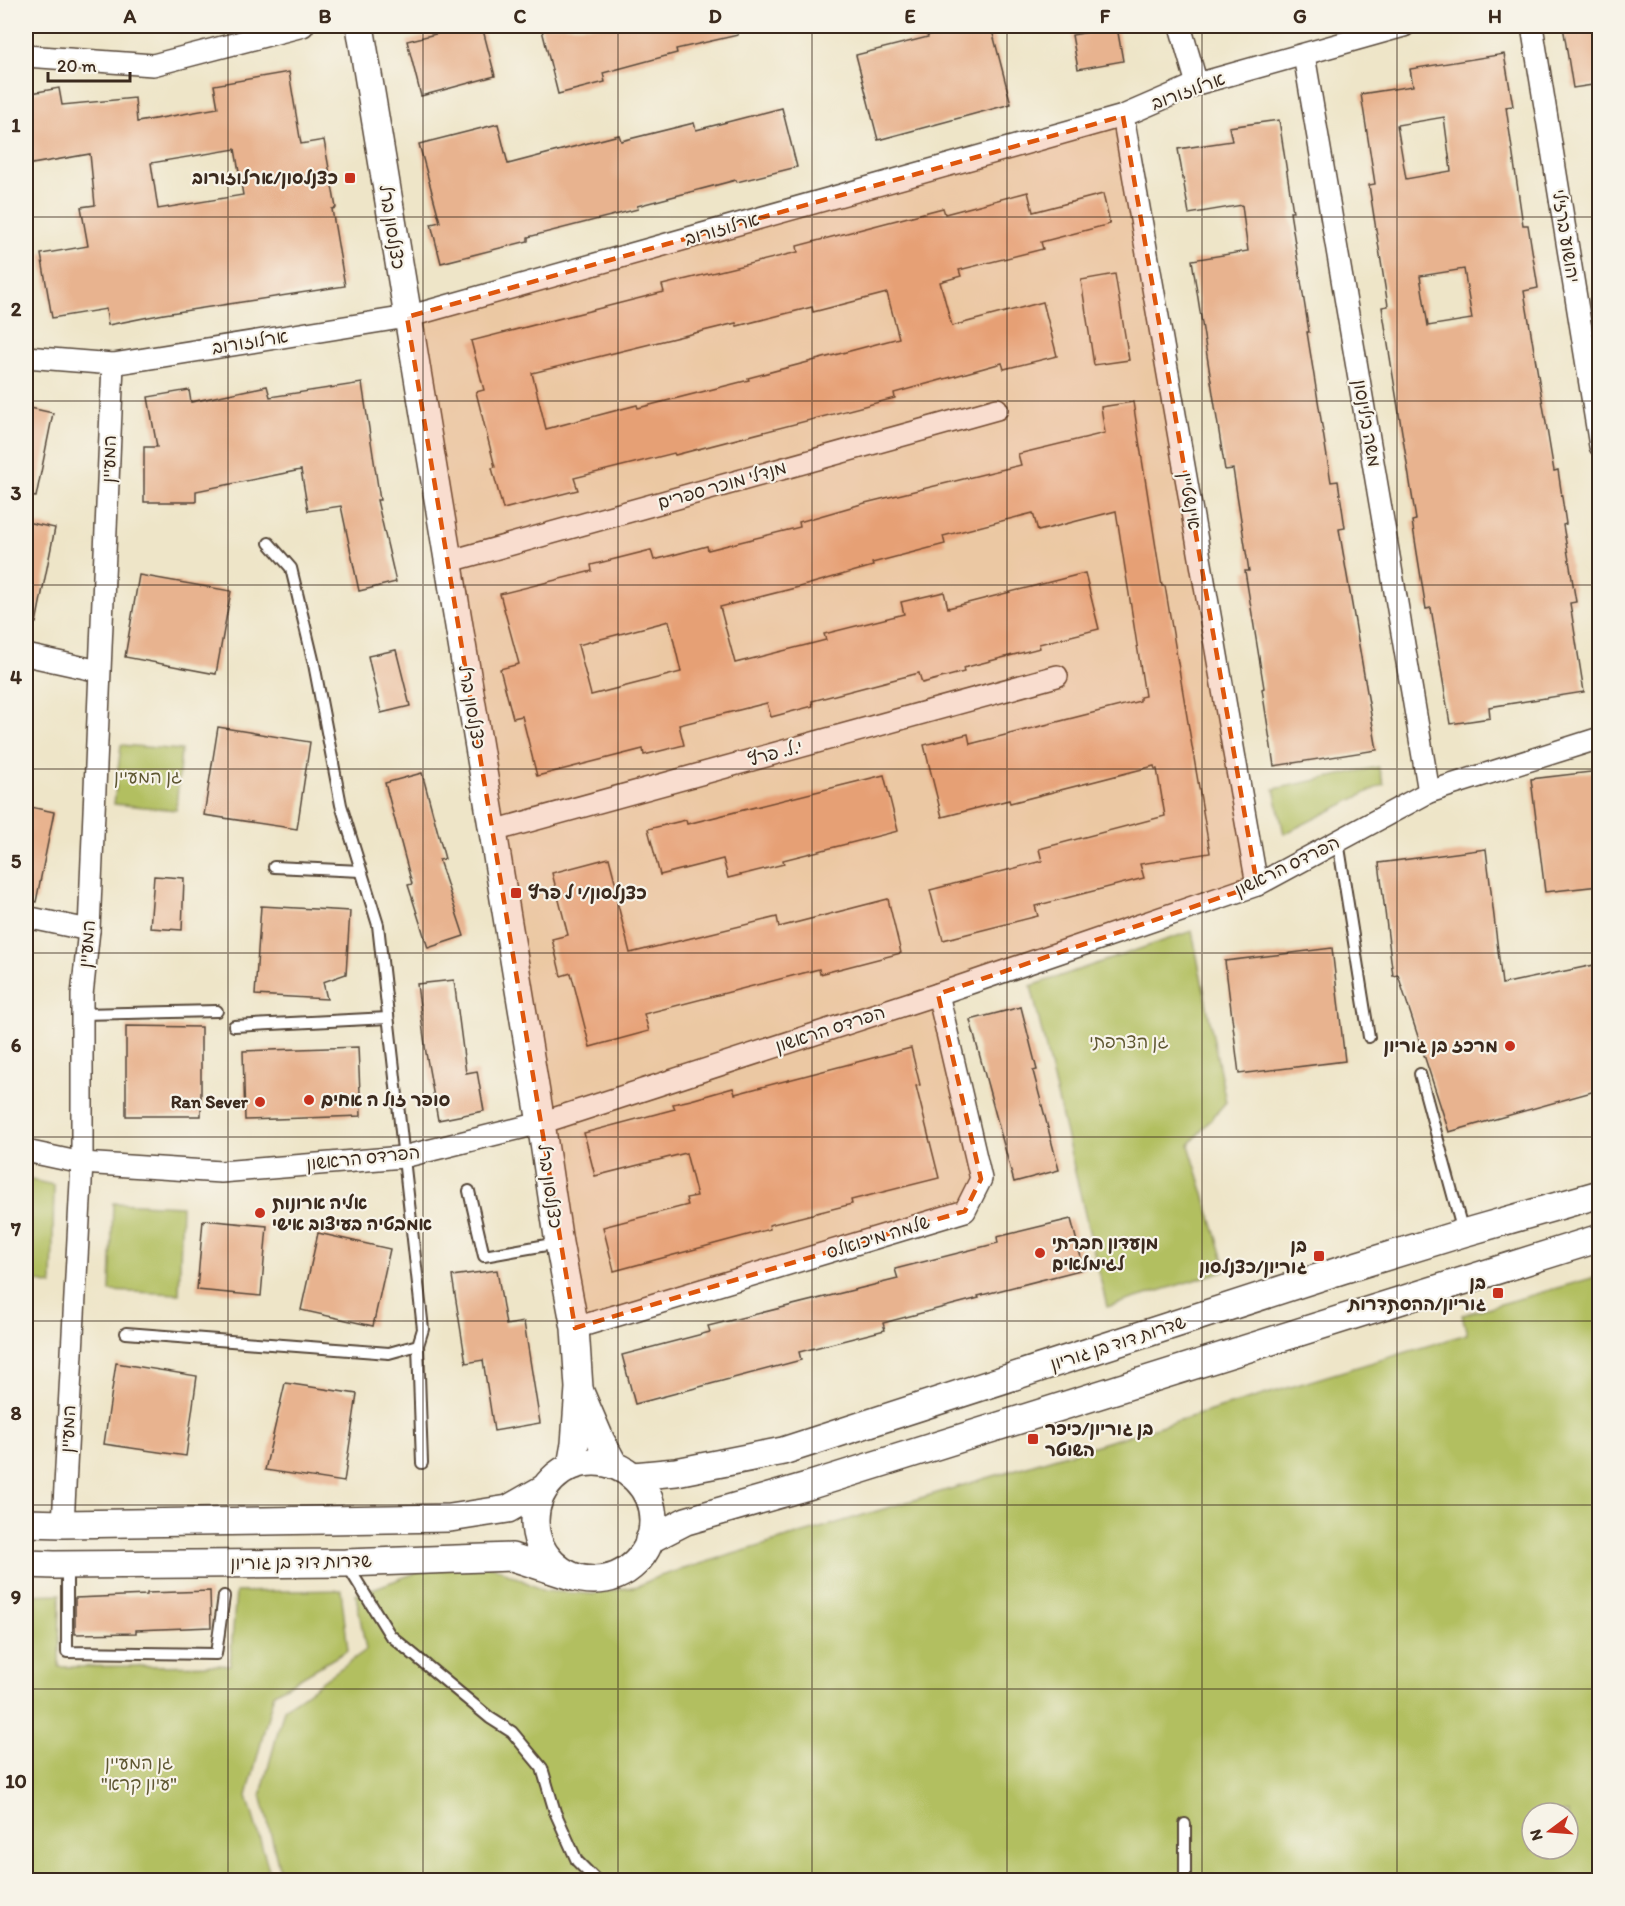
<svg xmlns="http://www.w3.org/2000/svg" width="1625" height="1906" viewBox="0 0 1625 1906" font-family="Itim,'Playpen Sans Hebrew',sans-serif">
<rect width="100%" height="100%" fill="#f7f3e8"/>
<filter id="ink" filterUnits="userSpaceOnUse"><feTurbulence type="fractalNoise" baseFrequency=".0167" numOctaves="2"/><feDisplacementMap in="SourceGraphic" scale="12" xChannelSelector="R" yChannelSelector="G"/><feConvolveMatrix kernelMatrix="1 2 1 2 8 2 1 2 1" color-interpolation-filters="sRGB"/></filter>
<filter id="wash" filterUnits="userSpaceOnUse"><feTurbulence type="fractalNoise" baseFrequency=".008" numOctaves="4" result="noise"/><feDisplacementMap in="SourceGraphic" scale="24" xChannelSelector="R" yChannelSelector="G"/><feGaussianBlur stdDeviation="1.35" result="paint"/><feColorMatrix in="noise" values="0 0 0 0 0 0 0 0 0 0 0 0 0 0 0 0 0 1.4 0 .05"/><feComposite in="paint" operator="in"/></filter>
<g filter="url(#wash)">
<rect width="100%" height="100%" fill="#eee5c8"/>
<g fill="#b2bf61" stroke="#767440" stroke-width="1.5" fill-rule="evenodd">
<polygon points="121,745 181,750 176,810 114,804"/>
<polygon points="1378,767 1384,784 1284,834 1274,789"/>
<polygon points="1192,931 1226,1102 1189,1145 1227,1270 1107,1307 1031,986"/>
<polygon points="26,1179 54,1185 52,1285 26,1279"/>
<polygon points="113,1203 182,1206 179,1294 110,1291"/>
<path d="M1599,1276v604h-1317l-21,-86 23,-85 82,-59 -10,-55 73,-27 64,-2 51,25 49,3 45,-8 19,-9 810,-243 -5,-19zM1532,1813h36v36h-36z"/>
<polygon points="341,1590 348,1650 274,1693 247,1796 272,1880 66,1880 26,1874 26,1595 60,1594 59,1667 230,1665 236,1592"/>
</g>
<g id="blocks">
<g fill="#e8b38f" fill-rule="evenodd">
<polygon points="468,26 482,26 495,76 421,96 407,41"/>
<polygon points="541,26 737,26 738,35 676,49 677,53 603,73 605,82 558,94"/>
<polygon points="963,26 991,26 1011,104 878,140 856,55 928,37 928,35"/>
<polygon points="1563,26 1599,26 1599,84 1573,88"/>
<polygon points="1117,27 1123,61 1078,69 1072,35"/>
<path d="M1504,54l9,52 -7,1 17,118h5l10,63 -14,3 30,180 4,-1 8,54 -3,1 13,77 -6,1 14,89 -95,15 1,11 -40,6 -19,-116 -5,1 -14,-88 4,-1 -34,-213 6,-1 -19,-121 6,-1 -14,-90 52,-8 -3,-17zM1444,117l7,54 -45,8 -9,-54zM1464,269l8,50 -44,7 -8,-50z"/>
<path d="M289,72l12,72 23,-4 12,68 -4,1 13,77 -181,28 -56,11 -2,-16 -54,9 -11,-64 47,-8 -7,-39 14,-2 -5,-51 -64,11v-71l33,-6 3,17 73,-7 2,24 81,-14 -4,-23zM235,149l8,46 -85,14 -7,-46z"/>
<polygon points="782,108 797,167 737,182 736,180 637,206 638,209 528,237 528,241 441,263 431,224 440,222 419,144 498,124 508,164 619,135 621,141 694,123 696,130"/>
<polygon points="1279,120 1293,212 1290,212 1309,332 1307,332 1331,482 1338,481 1345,528 1339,529 1377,750 1274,766 1262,689 1264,688 1245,571 1249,571 1233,469 1225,470 1192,260 1248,251 1245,229 1242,205 1189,214 1178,149 1232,141 1229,127"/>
<path d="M1028,192l5,20 70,-18 7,30 -69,18 2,7 -84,21 2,6 -21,6 12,44 91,-24 14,54 -53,13 -2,-6 -108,30 1,5 -220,57 -1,-2 -100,25 4,12 -75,19 -11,-41 3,-1 -19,-75 8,-2 -13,-49 193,-49 -2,-7 136,-33 -1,-6 146,-38 2,6zM887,293l12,45 -151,40 1,2 -111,28 -1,-3 -91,24 -14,-56 204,-50 1,3 75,-19 1,5z"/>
<polygon points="1115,274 1129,360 1094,365 1081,280"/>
<polygon points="362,383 380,500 377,500 396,582 359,591 341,506 308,511 301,470 196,491 196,502 144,502 144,447 157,447 148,397 189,390 191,402 267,386 270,397"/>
<path d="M1133,402l29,184h3l45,267 -70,11 4,14 -109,28 3,10 -95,24 -13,-50 112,-29 -3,-12 126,-33 -8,-47h-2l-1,-3 -144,37 -1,-3 -67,17 -18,-72 44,-11 2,10 170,-43v-4l5,-1 -29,-185 -78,20 -5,-18 -90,23 2,8 -73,19 1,3 -74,21 -79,20 15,56 91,-23 -2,-6 80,-20 -3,-12 43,-10 4,16 137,-35 14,56 -60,15 1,4 -77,20 1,4 -42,11 -3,-10 -107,28 1,5 -42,11 -4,-14 -88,22 5,20 -40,10 -1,-6 -106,27 -15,-60 -9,2 -13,-49 19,-5 -19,-70 92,-23 -1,-6 60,-15 3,10 53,-14 1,4 92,-23 -1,-5 66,-19 156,-38 -3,-11 87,-21 -4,-26zM669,621l12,51 -90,23 -13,-50z"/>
<polygon points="26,407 53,413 36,497 26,496"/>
<polygon points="26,522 55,528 36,623 26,622"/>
<polygon points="139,575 231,591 216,674 125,657"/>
<polygon points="396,650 410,706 381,713 368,656"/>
<polygon points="218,727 310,742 297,829 204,815"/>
<polygon points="1599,771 1599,886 1545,892 1531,779"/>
<polygon points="422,773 445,859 439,860 464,936 428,948 408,885 412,884 385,783"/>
<polygon points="884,775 898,831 783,860 784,864 728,878 723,859 660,875 648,829 686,820 687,824"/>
<polygon points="26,806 54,812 36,902 26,901"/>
<polygon points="1486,849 1502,984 1599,964 1599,1090 1449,1132 1398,975 1393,976 1379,863"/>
<polygon points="609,858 617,889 614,889 630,953 777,917 779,927 888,899 901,953 820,974 819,969 644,1014 649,1031 590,1047 571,973 561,976 552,939 568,935 552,873"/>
<polygon points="154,876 184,878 182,930 150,928"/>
<polygon points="261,906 350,911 346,974 323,982 327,999 255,995"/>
<polygon points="1332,948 1345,1061 1239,1074 1225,961"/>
<polygon points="454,980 466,1073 477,1071 484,1111 438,1120 426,1053 417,984"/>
<polygon points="1021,1007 1037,1070 1033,1071 1059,1170 1014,1182 970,1020"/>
<polygon points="126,1026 201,1027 201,1116 126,1116"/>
<polygon points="358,1047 361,1116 245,1120 243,1051"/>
<polygon points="911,1048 920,1085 916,1086 939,1178 851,1200 852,1204 769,1225 770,1229 614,1271 603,1227 688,1205 686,1198 697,1196 686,1153 595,1176 584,1133 675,1109 673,1104 691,1100 733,1088 735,1094"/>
<polygon points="1071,1219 1084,1269 978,1296 979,1298 883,1323 885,1330 799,1352 801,1360 635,1404 622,1355 710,1332 708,1326 898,1279 895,1269 998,1243 997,1237"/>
<polygon points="203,1220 267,1226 261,1296 197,1290"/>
<polygon points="318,1233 390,1249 373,1326 301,1310"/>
<polygon points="497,1270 506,1325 524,1322 540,1423 494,1431 483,1360 466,1363 452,1276"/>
<polygon points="116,1363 197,1376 186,1456 104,1444"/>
<polygon points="285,1383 357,1394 344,1482 265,1470"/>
<polygon points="210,1591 211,1627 136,1630 136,1633 75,1634 75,1598 147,1595 147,1593"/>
</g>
</g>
</g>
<g filter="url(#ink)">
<use href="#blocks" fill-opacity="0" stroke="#564638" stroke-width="1.5"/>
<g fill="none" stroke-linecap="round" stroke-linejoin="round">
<defs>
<g id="service">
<polyline points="1338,841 1369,1037"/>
<polyline points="274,867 361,871"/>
<polyline points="82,1014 217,1011"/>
<polyline points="234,1026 388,1018"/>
<polyline points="1420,1074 1463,1232"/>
<polyline points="469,1191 484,1256 558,1243"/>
<polyline points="126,1333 389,1353 418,1345 423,1329 378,925 341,805 314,664 291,568 269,543"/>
<polyline points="418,1345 422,1463"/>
<polyline points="67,1565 67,1652 216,1654 224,1596"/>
<polyline points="347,1565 390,1635 490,1718 512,1732 542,1768 555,1812 577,1861 596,1880"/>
<polyline points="1185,1824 1185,1880"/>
</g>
<g id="minor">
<polyline points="1180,26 1197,84"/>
<polyline points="1532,26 1600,446"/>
<polyline points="1304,55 1429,792"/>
<polyline points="26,56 153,65 303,26"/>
<polyline points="1123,116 1257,885"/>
<polyline points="26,357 113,364 407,317 1123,116 1197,84 1404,26"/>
<polyline points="447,562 997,409"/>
<polyline points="26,655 99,671"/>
<polyline points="493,831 1057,676"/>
<polyline points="26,917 89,930"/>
<polyline points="26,1151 82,1163 221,1172 403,1157 541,1123 938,994 1257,885 1429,792 1600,738"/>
<polyline points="575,1328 965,1211 981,1179 938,994"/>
<polyline points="63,1524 82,1163 82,995 89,930 113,364"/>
</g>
<g id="tertiary">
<polyline points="360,26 541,1123 559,1243 575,1328 579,1388 575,1444 571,1466"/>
<polyline points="580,1392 601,1441 614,1465"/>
<circle cx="594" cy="1521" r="59"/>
<polyline points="634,1476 676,1472 783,1451 1342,1270 1463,1233 1600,1194"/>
<polyline points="26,1523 63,1524 450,1518 508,1509 543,1489"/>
<polyline points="649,1540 686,1521 811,1485 1600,1238"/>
<polyline points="26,1564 54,1565 345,1563 512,1557 574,1577"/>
</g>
</defs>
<use href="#service" stroke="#564638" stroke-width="14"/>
<use href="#minor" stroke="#564638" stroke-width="24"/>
<use href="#tertiary" stroke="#564638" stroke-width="30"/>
<use href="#service" stroke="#fff" stroke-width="10"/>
<use href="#minor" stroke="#fff" stroke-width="21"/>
<use href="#tertiary" stroke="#fff" stroke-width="27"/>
</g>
</g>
<path fill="#df570d" fill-opacity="0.2" stroke="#df570d" stroke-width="4.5" stroke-dasharray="12 8" stroke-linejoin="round" d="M1123,116l134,769 -319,109 43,185 -16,32 -390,117 -168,-1011z"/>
<path fill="none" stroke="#3b2a1e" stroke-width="1.5" stroke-opacity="0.55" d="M228,26v1854M423,26v1854M618,26v1854M812,26v1854M1007,26v1854M1202,26v1854M1397,26v1854M26,217h1574M26,401h1574M26,585h1574M26,769h1574M26,953h1574M26,1137h1574M26,1321h1574M26,1505h1574M26,1689h1574"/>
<g fill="#c8321e" stroke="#f7f3e8" stroke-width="2">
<rect x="344" y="172" width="12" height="12" rx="3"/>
<rect x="510" y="887" width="12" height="12" rx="3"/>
<circle cx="1510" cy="1046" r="6"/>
<circle cx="309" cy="1100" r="6"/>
<circle cx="260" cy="1102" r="6"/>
<circle cx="260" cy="1213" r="6"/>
<circle cx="1040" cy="1253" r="6"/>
<rect x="1313" y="1250" width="12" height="12" rx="3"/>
<rect x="1492" y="1287" width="12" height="12" rx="3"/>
<rect x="1027" y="1433" width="12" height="12" rx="3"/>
</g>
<g text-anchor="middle" stroke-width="4.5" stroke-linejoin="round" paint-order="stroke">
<g font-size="18" fill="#3b2a1e" stroke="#f7f3e8">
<text transform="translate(1188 91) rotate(-20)" y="6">ארלוזורוב</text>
<text transform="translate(392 227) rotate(81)" y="6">כצנלסון ברל</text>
<text transform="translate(722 229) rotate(-16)" y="6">ארלוזורוב</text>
<text transform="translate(1566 236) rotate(81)" y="6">יהושוע ברזילי</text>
<text transform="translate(250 342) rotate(-9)" y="6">ארלוזורוב</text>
<text transform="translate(1367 423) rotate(80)" y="6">משה בילינסון</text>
<text transform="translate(109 459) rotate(-88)" y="6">המעיין</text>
<text transform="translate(722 485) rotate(-16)" y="6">מנדלי מוכר ספרים</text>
<text transform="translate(1190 501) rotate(80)" y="6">אינשטיין</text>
<text transform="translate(472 707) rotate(80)" y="6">כצנלסון ברל</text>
<text transform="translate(775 753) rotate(-15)" y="6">י.ל. פרץ</text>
<text transform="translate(1287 866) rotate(-26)" y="6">הפרדס הראשון</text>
<text transform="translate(87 944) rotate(-85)" y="6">המעיין</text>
<text transform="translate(830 1029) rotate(-18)" y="6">הפרדס הראשון</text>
<text transform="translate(363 1158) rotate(-6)" y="6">הפרדס הראשון</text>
<text transform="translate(550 1186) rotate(82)" y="6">כצנלסון ברל</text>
<text transform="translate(878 1237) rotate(-17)" y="6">שלמה מיכואלס</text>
<text transform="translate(1118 1343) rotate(-18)" y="6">שדרות דוד בן גוריון</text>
<text transform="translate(68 1429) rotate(-87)" y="6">המעיין</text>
<text transform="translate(301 1562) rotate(-1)" y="6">שדרות דוד בן גוריון</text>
</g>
<g font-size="18" font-weight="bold" fill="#3b2a1e" stroke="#f7f3e8" text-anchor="end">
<text x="338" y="184">כצנלסון/ארלוזורוב</text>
<text x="528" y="899" text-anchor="start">כצנלסון/י ל פרץ</text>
<text x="1498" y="1052">מרכז בן גוריון</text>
<text x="321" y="1106" text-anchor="start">סופר זול ה אחים</text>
<text x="248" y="1108">Ran Sever</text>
<text x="272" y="1209" text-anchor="start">אליה ארונות<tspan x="272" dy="21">אמבטיה בעיצוב אישי</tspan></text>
<text x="1052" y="1249" text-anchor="start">מןעדון חברתי<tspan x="1052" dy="21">לגימלאים</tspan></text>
<text x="1307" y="1252">בן<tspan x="1307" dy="21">גוריון/כצנלסון</tspan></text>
<text x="1486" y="1289">בן<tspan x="1486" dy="21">גוריון/ההסתדרות</tspan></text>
<text x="1045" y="1435" text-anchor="start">בן גוריון/כיכר<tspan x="1045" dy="21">השוטר</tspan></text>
</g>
<g font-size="18" fill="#5f5732" stroke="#f7f3e8">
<text x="148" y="783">גן המעיין</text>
<text x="1129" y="1048">גן הצרפתי</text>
<text x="139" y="1769">גן המעיין<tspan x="139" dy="21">"עיון קרא"</tspan></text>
</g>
</g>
<rect width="1625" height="1906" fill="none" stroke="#f7f3e8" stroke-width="66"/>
<g transform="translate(1550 1831) rotate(254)"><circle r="28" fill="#f7f3e8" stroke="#aca397" stroke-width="1.5"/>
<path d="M0-4.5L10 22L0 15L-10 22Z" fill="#c8321e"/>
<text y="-9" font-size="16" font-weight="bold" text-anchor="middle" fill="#3b2a1e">N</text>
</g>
<path d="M48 72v9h82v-9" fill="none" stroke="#3b2a1e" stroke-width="3"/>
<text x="57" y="72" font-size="18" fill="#3b2a1e" stroke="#f7f3e8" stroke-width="4.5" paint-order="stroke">20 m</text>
<rect x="33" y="33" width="1559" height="1840" fill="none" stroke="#3b2a1e" stroke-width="2"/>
<g font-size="20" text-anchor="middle" font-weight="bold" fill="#3b2a1e">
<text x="130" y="23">A</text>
<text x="325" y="23">B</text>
<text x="520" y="23">C</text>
<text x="715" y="23">D</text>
<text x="910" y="23">E</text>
<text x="1105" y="23">F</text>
<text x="1300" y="23">G</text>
<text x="1495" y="23">H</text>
<text x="16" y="132">1</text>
<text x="16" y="316">2</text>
<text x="16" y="500">3</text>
<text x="16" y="684">4</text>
<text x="16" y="868">5</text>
<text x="16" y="1052">6</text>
<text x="16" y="1236">7</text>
<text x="16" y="1420">8</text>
<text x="16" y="1604">9</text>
<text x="16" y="1788">10</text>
</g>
</svg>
